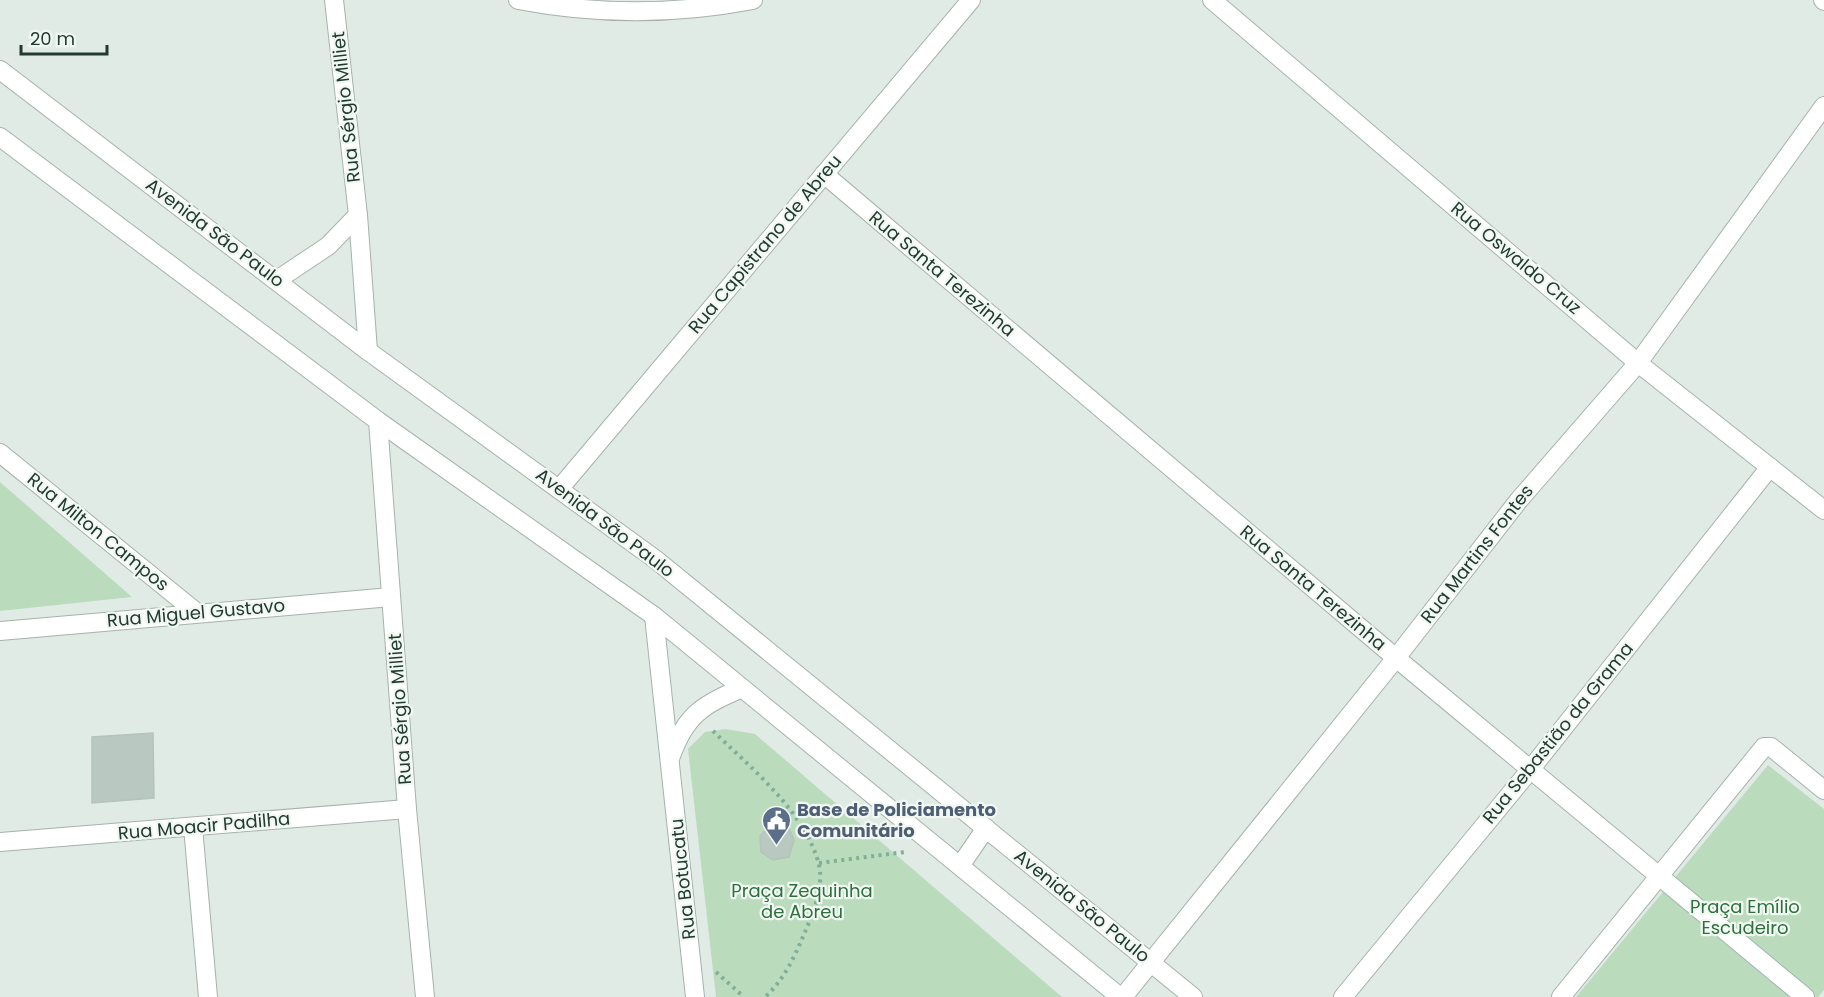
<svg xmlns="http://www.w3.org/2000/svg" width="1824" height="997" viewBox="0 0 1824 997" font-family="Poppins,sans-serif">
<rect width="100%" height="100%" fill="#e1ebe5"/>
<g fill="#badcbd">
<polygon points="0,482 132,597 0,611"/>
<polygon points="726,729 755,734 1062,997 716,997 688,749 705,732"/>
<polygon points="1768,765 1824,809 1824,990 1818,997 1576,997"/>
</g>
<g fill="#b9c8c0" stroke="#b3c4ba" stroke-width="1.5">
<polygon points="153,733 154,798 92,803 92,737"/>
<polygon points="775,821 789,828 794,840 789,857 773,860 761,852 760,836"/>
</g>
<g fill="none" stroke-linecap="round" stroke-linejoin="round">
<defs>
<g id="minor">
<polyline points="334,0 358,215 368,351"/>
<path d="M518,0c78,15 157,15 235,0"/>
<polyline points="1212,0 1638,363 1824,510"/>
<polyline points="1823,0 1824,1"/>
<polyline points="0,70 368,351 655,559 1193,997"/>
<polyline points="0,137 378,421 654,616 1120,997"/>
<polyline points="824,174 1396,658 1805,997"/>
<polyline points="277,280 328,246 358,215"/>
<polyline points="378,421 407,809 425,997"/>
<polyline points="0,453 196,612"/>
<polyline points="560,488 971,0"/>
<polyline points="654,616 695,997"/>
<polyline points="0,631 391,597"/>
<path d="M671,756c15,-42 32,-51 71,-68"/>
<polyline points="193,827 208,997"/>
<polyline points="0,842 407,809"/>
<polyline points="960,866 986,828"/>
<polyline points="1123,997 1396,658 1519,500 1638,363 1824,106"/>
<polyline points="1343,997 1530,770 1770,467"/>
<polyline points="1561,997 1764,747 1771,747 1824,790"/>
</g>
</defs>
<use href="#minor" stroke="#a4b3ab" stroke-width="20"/>
<g stroke="#82ae98" stroke-width="4" stroke-dasharray="3 4.5" stroke-linecap="butt">
<path d="M713,731c37,36 90,79 105,130 7,23 -4,50 -13,71 -10,24 -21,48 -40,65"/>
<polyline points="819,863 905,852"/>
<polyline points="716,972 744,997"/>
</g>
<use href="#minor" stroke="#fff" stroke-width="18"/>
</g>
<defs>
<symbol id="civic-pin" viewBox="-11 -11 22 30"><path d="M0 17L-7.5 6A9.5 9.5 0 1 1 7.5 6Z" fill="#5c6f8a" stroke="#f1f8f3"/><path d="M-.6-6.5H3V-4.5H.6V-3L4-1V1h2V6H-6V1h2V-1L-.6-3ZM-1.2 2.5V6h2.4V2.5Z" fill="#fff"/></symbol>
</defs>
<g fill-rule="evenodd">
<use href="#civic-pin" x="760" y="804" width="33" height="45"/>
</g>
<g text-anchor="middle" stroke-width="4.5" stroke-linejoin="round" paint-order="stroke">
<g font-size="18" fill="#223b30" stroke="#f1f8f3">
<text transform="translate(346 107) rotate(-96)" y="6">Rua Sérgio Milliet</text>
<text transform="translate(215 233) rotate(37)" y="6">Avenida São Paulo</text>
<text transform="translate(765 244) rotate(-50)" y="6">Rua Capistrano de Abreu</text>
<text transform="translate(1516 258) rotate(40)" y="6">Rua Oswaldo Cruz</text>
<text transform="translate(942 274) rotate(40)" y="6">Rua Santa Terezinha</text>
<text transform="translate(605 523) rotate(37)" y="6">Avenida São Paulo</text>
<text transform="translate(98 532) rotate(39)" y="6">Rua Milton Campos</text>
<text transform="translate(1477 554) rotate(-52)" y="6">Rua Martins Fontes</text>
<text transform="translate(1313 588) rotate(40)" y="6">Rua Santa Terezinha</text>
<text transform="translate(196 613) rotate(-5)" y="6">Rua Miguel Gustavo</text>
<text transform="translate(400 709) rotate(-94)" y="6">Rua Sérgio Milliet</text>
<text transform="translate(1558 733) rotate(-51)" y="6">Rua Sebastião da Grama</text>
<text transform="translate(204 826) rotate(-5)" y="6">Rua Moacir Padilha</text>
<text transform="translate(683 879) rotate(-96)" y="6">Rua Botucatu</text>
<text transform="translate(1082 906) rotate(39)" y="6">Avenida São Paulo</text>
</g>
<g font-size="18" font-weight="bold" fill="#4e5e75" stroke="#f1f8f3" text-anchor="start">
<text x="797" y="816">Base de Policiamento<tspan x="797" dy="21">Comunitário</tspan></text>
</g>
<g font-size="18" fill="#2d703c" stroke="#f1f8f3">
<text x="802" y="897">Praça Zequinha<tspan x="802" dy="21">de Abreu</tspan></text>
<text x="1745" y="913">Praça Emílio<tspan x="1745" dy="21">Escudeiro</tspan></text>
</g>
</g>
<path d="M21 45v9h86v-9" fill="none" stroke="#223b30" stroke-width="3"/>
<text x="30" y="45" font-size="18" fill="#223b30" stroke="#f1f8f3" stroke-width="4.5" paint-order="stroke">20 m</text>
</svg>
